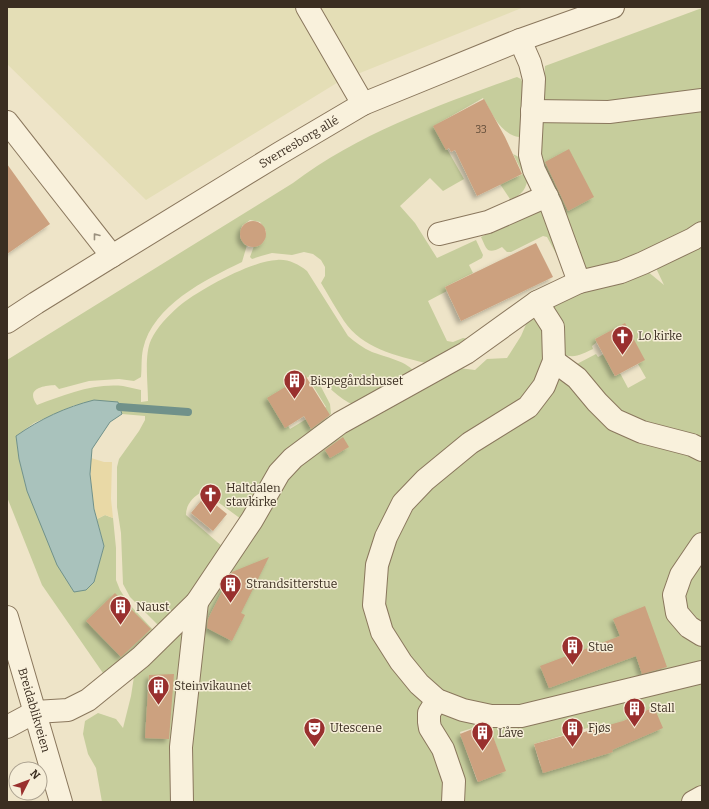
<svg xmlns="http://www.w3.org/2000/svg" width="709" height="809" viewBox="0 0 709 809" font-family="Bitter,serif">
<defs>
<filter id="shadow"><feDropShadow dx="-3.5" dy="3.5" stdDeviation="2" flood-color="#0004"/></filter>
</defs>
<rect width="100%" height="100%" fill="#eee4c8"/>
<polygon fill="#e4deb6" points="7,7 524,7 340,81 146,200 7,64"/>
<g fill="#c6cd9c" fill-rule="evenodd">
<polygon points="702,8 702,91 600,105 543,103 545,66"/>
<path d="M517,77l4,2 2,5 1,50 -5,3c-19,-3 -27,-24 -36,-39l-49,28 30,53 -21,12 -13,-13 -30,28 15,17 22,35 39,-18 7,15 -1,3 -13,7 4,8 -28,14 2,4 -19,10 19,40 6,1 10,-4 6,1 -43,24c-30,-7 -64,-15 -82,-42 -8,-12 -15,-25 -23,-38l4,-7v-9l-4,-7 -8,-6 -9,-2 -12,3 -20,-2 -11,3 -9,3 -2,-2 4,-11h2l8,-5 2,-10 -6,-9 -10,-2 -8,6 -2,10 5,9h2l-5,17c-37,18 -89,43 -99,87 -2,9 -1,19 -2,28l-7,4 -15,-2 -30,2 -30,8 -4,-4c-12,1 -30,3 -18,20 27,-10 56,-22 86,-19 6,1 12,3 18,4v12l7,-1c0,-17 -4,-46 3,-61 6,-13 17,-24 27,-33 20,-17 73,-46 99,-47 11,-1 21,4 30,11l41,65c7,6 15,12 24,16 10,4 39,10 42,21l-60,32c-15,-6 -27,-20 -39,-30l-7,2 -36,22 18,30 36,-22 -13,-21 6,-3 11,21 1,10 -10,10 130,-57 24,3 12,-11 20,-1 14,-22 6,-14 18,-20 102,-31 17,14 -9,-19 47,-27v206l-67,-21 -62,-58 23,-12 2,3 6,-3 11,22 5,-3 8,15 18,-10 -8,-14 6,-4 -19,-36 -30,15 2,3 -5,4 1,3c-11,5 -20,11 -32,4l-38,51 -88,57 -68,136 62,104 7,47 13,54h-347l-6,-34 -8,-14 -5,-20 2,-13 13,-8 18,6 7,9 8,-32 4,-26 52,-49 14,1 40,-103 -38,-28c-10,6 -17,13 -17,24l37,32 -15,29 -46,50 -5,-2 -27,-27 -7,-13 -2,-51 -4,-26v-40l2,-8 20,-28 6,-11v-4l-23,-2 -4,-12 -43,3 -41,18 -18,13 3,23 8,32 59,99 8,-8 10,-36 -7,-27 8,-4 8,3 3,30v32l4,10 9,14 27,29 -51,43 -63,-91 -35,-88v-137l286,-177c66,-50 146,-78 224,-106z"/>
<polygon points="702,104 702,225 692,231 591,273 584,268 541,173 538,142 542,119"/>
<path d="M513,154c21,8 19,41 -3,45l-10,-15 23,-10z"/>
<path d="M544,207l16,41 -1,11 -12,-22 -4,-1 -32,16h-4l-5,-5c-15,8 -15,3 -21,-10z"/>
<polygon points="559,379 566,380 702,456 702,536 669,589 702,641 702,665 511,710 447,696 408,664 381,611 390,555 403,512 551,383"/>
<polygon points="702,554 702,629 684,607 684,580"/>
<path d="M702,677v125h-241l-25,-84 2,-8 38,9zM654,707l2,3 -2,4 -106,54 -8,-3 -6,-21 70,-21 2,6zM488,723l17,47 -2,2 -26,9 -17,-49z"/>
</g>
<path fill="#e9d9a6" d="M91,458l13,4h8l-1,37 2,19 -8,-3 -8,4c-6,-20 -7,-41 -6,-61z"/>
<path fill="#a9c2bc" stroke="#70918a" d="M94,400l24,2 4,12 -12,8 -18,27 -2,25 4,35 10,37 -10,36 -8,8 -12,2 -17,-27 -30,-74 -8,-32 -3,-23c24,-17 50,-29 78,-36z"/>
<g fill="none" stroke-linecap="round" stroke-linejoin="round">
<polyline stroke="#70918a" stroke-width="8" points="120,407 188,412"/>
</g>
<g fill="#cca17f" filter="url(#shadow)">
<polygon points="484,99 505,137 522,174 477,196 455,150 451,152 449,148 446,150 433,126"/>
<polygon points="569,149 594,197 568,211 545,162"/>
<polygon points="7,164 50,224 7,254"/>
<circle cx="253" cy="234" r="13"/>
<polygon points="536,243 553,277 461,321 445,287"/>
<polygon points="625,323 645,360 615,376 595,339"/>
<polygon points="305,375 330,415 311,429 304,416 285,428 267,398"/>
<polygon points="343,437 349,447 330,458 325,450"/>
<polygon points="205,496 227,514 213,531 191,513"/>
<polygon points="269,557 241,613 245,615 232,641 207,628 208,619 232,572"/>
<polygon points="115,593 151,629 121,657 86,621"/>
<polygon points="645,606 667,667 642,674 636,656 549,688 540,666 620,636 613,619"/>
<polygon points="174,674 169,739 145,738 149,675"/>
<polygon points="654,707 663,728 612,750 613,752 543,773 534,744 581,731 581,733 623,721"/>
<polygon points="480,726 490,728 506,771 478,782 460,734"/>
</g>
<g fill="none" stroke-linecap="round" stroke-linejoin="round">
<defs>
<g id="minor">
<polyline points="307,7 363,104"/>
<polyline points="520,40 530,63 534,79 530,155 534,170 551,205 579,282 621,272 643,263 693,239 702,233"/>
<polyline points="532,111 609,112 702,100"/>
<polyline points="7,122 112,256"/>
<polyline points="439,234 488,222 547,196"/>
<polyline points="537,302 553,327 554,361 544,386 528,407 470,443 425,480 403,503 386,537 377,565 374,605 382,632 401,662 419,684 437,700 463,710 491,716 521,716 702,672"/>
<path id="s1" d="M7,322l29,-19 76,-47 168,-103 83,-49 157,-64 93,-33"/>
<polyline points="554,361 577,378 597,402 615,420 642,432 692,445 702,450"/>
<polyline points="702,544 681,575 674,595 677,613 689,627 702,635"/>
<path id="s2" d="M7,617l54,185"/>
<polyline points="437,700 429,713 429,722 430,728 443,749 454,781 453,802"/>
<polyline points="7,727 35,712 68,710 88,700 141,657 197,602 252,520 279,473 293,458 340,423 466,353 537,302 579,282"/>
<polyline points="182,802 181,747 197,602"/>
<polyline points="693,802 702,797"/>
</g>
</defs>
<use href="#minor" stroke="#8a775d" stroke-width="24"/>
<use href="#minor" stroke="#f9f1dc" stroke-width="22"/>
</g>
<defs><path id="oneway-chevron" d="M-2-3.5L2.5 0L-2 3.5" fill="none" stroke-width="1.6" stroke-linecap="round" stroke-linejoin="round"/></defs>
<use stroke="#9a907e" href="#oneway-chevron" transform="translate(96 236) rotate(-128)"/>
<defs>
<symbol id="church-pin" viewBox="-11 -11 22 30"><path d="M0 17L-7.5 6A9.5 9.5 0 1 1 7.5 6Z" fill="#99302e" stroke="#f6eed8"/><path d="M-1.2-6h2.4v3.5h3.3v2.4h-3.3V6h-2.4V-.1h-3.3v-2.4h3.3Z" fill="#fff"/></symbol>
<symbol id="building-pin" viewBox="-11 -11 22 30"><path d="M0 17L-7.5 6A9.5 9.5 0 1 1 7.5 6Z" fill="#99302e" stroke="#f6eed8"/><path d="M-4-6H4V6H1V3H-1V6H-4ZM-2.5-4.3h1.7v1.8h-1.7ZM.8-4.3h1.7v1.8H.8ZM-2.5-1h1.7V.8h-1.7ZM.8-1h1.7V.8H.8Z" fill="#fff"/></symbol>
<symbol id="theatre-pin" viewBox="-11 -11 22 30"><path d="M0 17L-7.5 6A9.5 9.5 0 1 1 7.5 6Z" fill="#99302e" stroke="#f6eed8"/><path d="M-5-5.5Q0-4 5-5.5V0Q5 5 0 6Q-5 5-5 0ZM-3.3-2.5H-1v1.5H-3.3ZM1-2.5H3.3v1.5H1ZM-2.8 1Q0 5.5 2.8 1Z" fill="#fff"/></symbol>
</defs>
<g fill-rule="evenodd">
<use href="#church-pin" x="610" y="324" width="25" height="34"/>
<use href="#building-pin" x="282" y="368" width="25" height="34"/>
<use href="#church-pin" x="198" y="482" width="25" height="34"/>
<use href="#building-pin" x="218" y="572" width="25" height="34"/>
<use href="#building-pin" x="108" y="594" width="25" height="34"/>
<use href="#building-pin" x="560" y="634" width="25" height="34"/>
<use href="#building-pin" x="146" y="674" width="25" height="34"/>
<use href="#building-pin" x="622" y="696" width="25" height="34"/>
<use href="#theatre-pin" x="302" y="716" width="25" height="34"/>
<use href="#building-pin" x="560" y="716" width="25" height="34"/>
<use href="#building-pin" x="470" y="720" width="25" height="34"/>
</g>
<g text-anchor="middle" stroke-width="3" stroke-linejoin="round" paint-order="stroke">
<g font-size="10" fill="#5f4b38">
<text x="481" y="133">33</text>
</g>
<g font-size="12" fill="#3b2e21" stroke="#f6eed8">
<text dy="4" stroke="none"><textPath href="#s1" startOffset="343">Sverresborg allé</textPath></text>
<text dy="4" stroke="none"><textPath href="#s2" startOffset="97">Breidablikveien</textPath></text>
</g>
<g font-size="12" fill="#3b2e21" stroke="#f6eed8" text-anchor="start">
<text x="638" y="340">Lo kirke</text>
<text x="310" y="385">Bispegårdshuset</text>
<text x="226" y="492">Haltdalen<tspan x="226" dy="14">stavkirke</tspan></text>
<text x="246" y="588">Strandsitterstue</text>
<text x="136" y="611">Naust</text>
<text x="588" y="651">Stue</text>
<text x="174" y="690">Steinvikaunet</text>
<text x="650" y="712">Stall</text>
<text x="330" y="732">Utescene</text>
<text x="588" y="732">Fjøs</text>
<text x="498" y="737">Låve</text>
</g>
</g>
<rect width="709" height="809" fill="none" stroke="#3b2e21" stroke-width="16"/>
<g transform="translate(28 781) rotate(48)"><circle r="19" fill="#f6eed8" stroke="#aba18f"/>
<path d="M0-3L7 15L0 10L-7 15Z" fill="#99302e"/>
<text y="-6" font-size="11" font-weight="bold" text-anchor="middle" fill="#3b2e21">N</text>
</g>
</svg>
